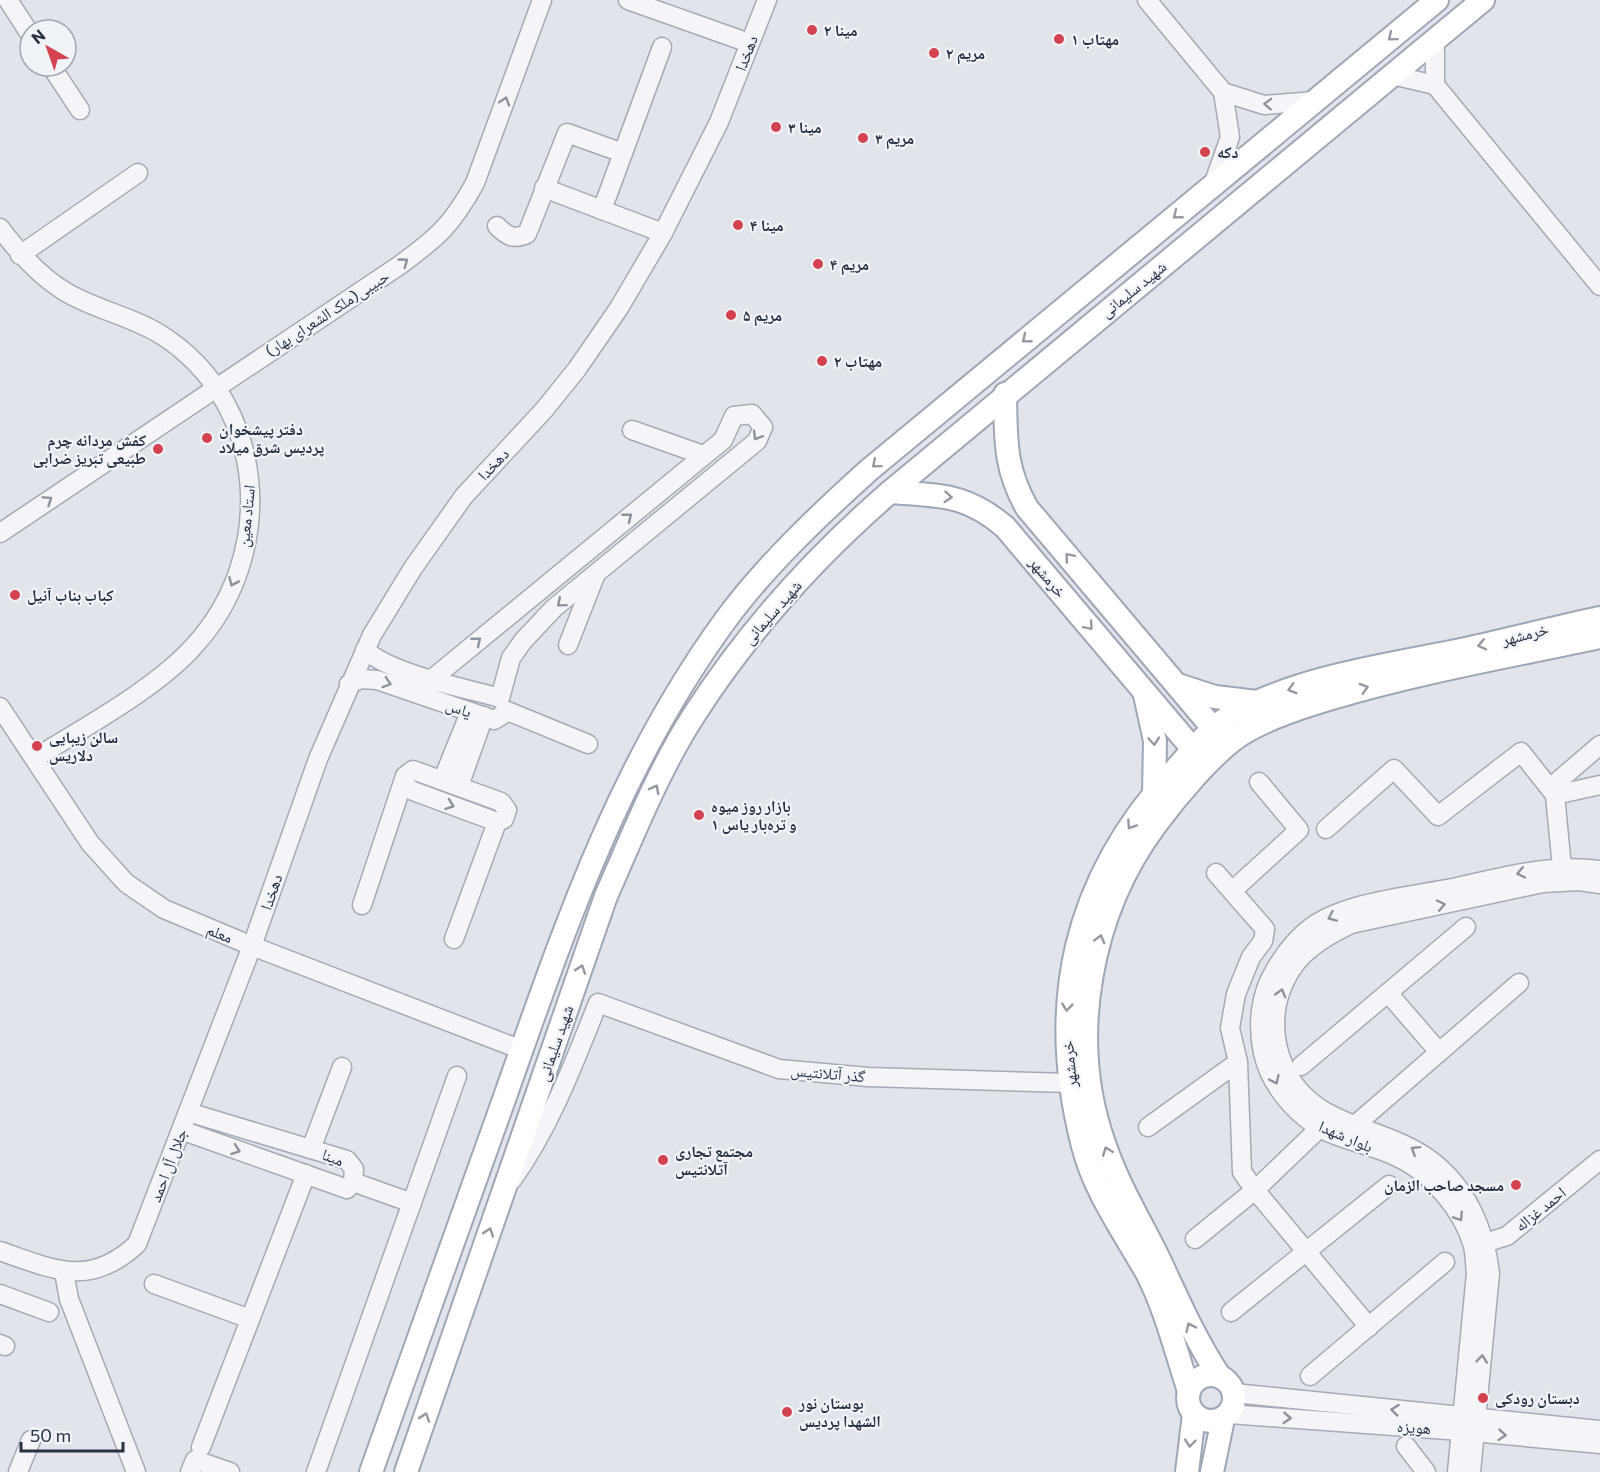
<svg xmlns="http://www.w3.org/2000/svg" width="1600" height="1472" viewBox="0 0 1600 1472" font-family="Commissioner,'Noto Naskh Arabic',sans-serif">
<rect width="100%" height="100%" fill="#e1e4ea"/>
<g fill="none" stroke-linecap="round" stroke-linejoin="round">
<defs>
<g id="minor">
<polyline points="8,0 30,34"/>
<polyline points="628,0 749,43"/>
<polyline points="1147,0 1223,92 1230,137 1213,185"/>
<polyline points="51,66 80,110"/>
<polyline points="1392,75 1435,85 1435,40"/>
<polyline points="1435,85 1600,286"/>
<polyline points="1223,92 1264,105 1315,101"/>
<polyline points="544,188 663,233"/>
<polyline points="602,210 662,47"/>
<path d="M497,226c10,10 16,14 30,8l40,-101 56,20"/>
<path d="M0,228c18,24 38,47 64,63 31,19 68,25 99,45 106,69 114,220 31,310 -37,42 -111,82 -159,112"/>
<polyline points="20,255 138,173"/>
<polyline points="632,430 703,455"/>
<path d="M0,533l400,-268c38,-28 52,-40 75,-82l67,-183"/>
<polyline points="568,645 595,576"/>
<path d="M365,650c29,25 97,37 135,48l11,-40 12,-17 31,-33 203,-167 6,-14 -11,-13 -18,2 -11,24 -291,239 -7,17"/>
<polyline points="349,684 361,679 377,680 494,720 504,714 505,710 588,744"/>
<polyline points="0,707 90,843 126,883 164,909 252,946 522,1050"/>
<polyline points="443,779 470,712"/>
<polyline points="404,785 413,791 497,822"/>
<polyline points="459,786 484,716"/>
<polyline points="1550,788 1600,745"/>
<polyline points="1555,795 1600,785"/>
<polyline points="1326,829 1394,769 1438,816 1521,752 1555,795 1562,868"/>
<polyline points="1232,891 1299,830 1259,782"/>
<polyline points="362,905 405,776 413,770 501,802 507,810 504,819 497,822 454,939"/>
<polyline points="1388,993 1439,1052"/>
<polyline points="1301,1066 1466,927"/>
<polyline points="1328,1120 1255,1190 1369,1327"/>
<polyline points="1354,1126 1519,983"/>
<polyline points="1148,1127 1238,1062"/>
<polyline points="181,1130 347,1189 353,1182 354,1169 347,1160 188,1112"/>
<polyline points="311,1149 342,1067"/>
<path d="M512,1180c38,-53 62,-117 86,-177l181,66 89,8 202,6"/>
<polyline points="353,1182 412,1203"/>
<polyline points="1195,1239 1255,1190 1242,1172 1238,1062 1230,1028 1236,994 1251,957 1263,941 1265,929 1216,873"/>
<polyline points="1475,1246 1507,1236 1600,1160"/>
<path d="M0,1251c54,19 90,37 137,-7l115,-298 66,-187 54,-124 41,-67 51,-72 80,-86 33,-41 42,-61 44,-75 56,-111 48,-122"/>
<polyline points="64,1272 69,1299 136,1472"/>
<polyline points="154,1284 250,1319"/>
<polyline points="0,1294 49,1312"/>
<polyline points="1231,1312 1389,1185"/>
<polyline points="0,1344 5,1346"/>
<polyline points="1310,1376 1445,1262"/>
<polyline points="1234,1393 1600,1430"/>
<polyline points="1229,1414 1461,1431 1600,1444"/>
<polyline points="1406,1446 1426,1472"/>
<polyline points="201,1447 306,1174"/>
<polyline points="18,1472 31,1440"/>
<polyline points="190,1472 195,1460 230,1472"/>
<polyline points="316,1472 457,1076"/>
<path d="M1457,1472l19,-199c-1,-8 -1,-18 -3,-27 -10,-36 -43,-75 -78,-90 -19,-9 -40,-13 -60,-21 -33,-13 -64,-46 -72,-82 -6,-28 -3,-59 12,-83 10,-17 22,-33 38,-44 36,-25 101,-30 144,-39 47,-10 94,-24 143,-17"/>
<path d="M1471,1472l19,-199c-5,-42 -22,-83 -57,-111 -48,-38 -122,-32 -149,-96 -9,-20 -11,-40 -7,-62 10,-43 36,-62 74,-80l192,-41 36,-2 21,3"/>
</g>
<g id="major">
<path d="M1005,394c1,46 -1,73 22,114l196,232"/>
<path d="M890,492c50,4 75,1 115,35l198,234"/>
<polyline points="1178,685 1215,697 1257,702"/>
<polyline points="1145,695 1155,741 1154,794"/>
<circle cx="1211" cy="1398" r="23"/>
<path d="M1220,1377c-26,-39 -43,-80 -63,-122 -18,-36 -39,-71 -52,-109 -39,-107 -15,-234 52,-323 20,-27 56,-70 83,-88 27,-17 62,-28 92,-37 88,-26 179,-42 268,-61"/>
<path d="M1189,1391c-13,-39 -23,-81 -42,-118 -23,-41 -52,-80 -64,-127 -37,-143 -9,-266 91,-375 19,-21 37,-45 62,-59 69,-36 150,-47 225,-62 46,-10 92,-22 139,-32"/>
<path d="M371,1472c45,-127 91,-254 136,-381 59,-167 112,-324 217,-469 40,-55 95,-107 145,-152l568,-470"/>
<path d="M406,1472l200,-576c27,-61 52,-125 88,-181 54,-84 121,-158 196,-223l593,-492"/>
<polyline points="1187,1472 1194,1414"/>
<polyline points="1212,1472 1223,1419"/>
</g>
</defs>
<use href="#minor" stroke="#a6aab4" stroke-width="21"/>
<use href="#major" stroke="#9fa7b6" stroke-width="26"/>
<use href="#minor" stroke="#f4f5f8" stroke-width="18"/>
<use href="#major" stroke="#fff" stroke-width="22"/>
</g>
<defs><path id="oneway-chevron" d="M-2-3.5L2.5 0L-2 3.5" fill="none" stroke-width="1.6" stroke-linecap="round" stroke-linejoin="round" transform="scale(1.5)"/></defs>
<g stroke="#9498a0">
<use href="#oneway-chevron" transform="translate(1392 37) rotate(140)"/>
<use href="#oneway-chevron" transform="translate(1177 215) rotate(141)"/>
<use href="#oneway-chevron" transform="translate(1026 339) rotate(141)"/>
<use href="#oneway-chevron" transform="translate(876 464) rotate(140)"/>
<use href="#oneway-chevron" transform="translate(948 497) rotate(5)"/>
<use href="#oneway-chevron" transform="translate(1069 557) rotate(-130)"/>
<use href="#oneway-chevron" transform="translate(1089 626) rotate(50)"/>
<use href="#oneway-chevron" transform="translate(1482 645) rotate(167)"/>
<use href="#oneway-chevron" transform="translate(1364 688) rotate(-16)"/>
<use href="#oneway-chevron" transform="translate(1292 689) rotate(164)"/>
<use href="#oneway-chevron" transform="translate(1154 741) rotate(85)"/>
<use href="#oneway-chevron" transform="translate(655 789) rotate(-62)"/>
<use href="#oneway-chevron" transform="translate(1131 825) rotate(124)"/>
<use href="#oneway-chevron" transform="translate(1100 939) rotate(-75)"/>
<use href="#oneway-chevron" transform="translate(581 969) rotate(-71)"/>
<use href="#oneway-chevron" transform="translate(1067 1007) rotate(96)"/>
<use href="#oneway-chevron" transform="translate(1107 1151) rotate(-111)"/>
<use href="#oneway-chevron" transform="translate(489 1232) rotate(-71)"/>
<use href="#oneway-chevron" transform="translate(1190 1327) rotate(-116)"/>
<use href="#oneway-chevron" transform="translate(425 1417) rotate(-71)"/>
<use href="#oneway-chevron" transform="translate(1190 1443) rotate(96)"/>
</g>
<g stroke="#8e929d">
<use href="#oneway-chevron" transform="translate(505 101) rotate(-72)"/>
<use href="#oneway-chevron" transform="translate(1268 104) rotate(-178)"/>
<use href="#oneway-chevron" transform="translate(404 262) rotate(-36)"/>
<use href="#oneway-chevron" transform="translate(757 436) rotate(121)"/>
<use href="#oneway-chevron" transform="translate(48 500) rotate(-34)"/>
<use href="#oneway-chevron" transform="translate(628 517) rotate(-39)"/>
<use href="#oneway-chevron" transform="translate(233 582) rotate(114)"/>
<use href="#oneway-chevron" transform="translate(561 603) rotate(140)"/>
<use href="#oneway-chevron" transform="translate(477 641) rotate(-39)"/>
<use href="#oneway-chevron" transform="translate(387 683) rotate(18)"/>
<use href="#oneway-chevron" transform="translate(450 805) rotate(20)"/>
<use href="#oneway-chevron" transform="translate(1521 873) rotate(168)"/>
<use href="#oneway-chevron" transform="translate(1441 905) rotate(-12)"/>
<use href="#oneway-chevron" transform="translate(1332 917) rotate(156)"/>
<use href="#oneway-chevron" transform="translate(1281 993) rotate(-74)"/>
<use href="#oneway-chevron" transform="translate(1275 1080) rotate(65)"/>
<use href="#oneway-chevron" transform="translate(236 1150) rotate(20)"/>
<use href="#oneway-chevron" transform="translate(1415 1150) rotate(-148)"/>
<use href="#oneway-chevron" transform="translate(1459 1217) rotate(57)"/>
<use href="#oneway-chevron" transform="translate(1482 1359) rotate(-84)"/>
<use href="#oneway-chevron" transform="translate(1395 1410) rotate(-174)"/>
<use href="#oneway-chevron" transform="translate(1287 1418) rotate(4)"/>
<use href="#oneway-chevron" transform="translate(1502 1435) rotate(5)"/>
</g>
<g fill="#d3424e" stroke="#f0f3f7" stroke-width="2">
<circle cx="812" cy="30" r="6"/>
<circle cx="1059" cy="39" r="6"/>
<circle cx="934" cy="53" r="6"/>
<circle cx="776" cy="127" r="6"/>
<circle cx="863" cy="138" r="6"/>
<circle cx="1205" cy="152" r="6"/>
<circle cx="738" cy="225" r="6"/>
<circle cx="818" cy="264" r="6"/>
<circle cx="731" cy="315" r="6"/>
<circle cx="822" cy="361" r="6"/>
<circle cx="207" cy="438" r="6"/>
<circle cx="158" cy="449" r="6"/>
<circle cx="15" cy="595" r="6"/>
<circle cx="37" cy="746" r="6"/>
<circle cx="699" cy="815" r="6"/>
<circle cx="663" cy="1160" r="6"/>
<circle cx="1516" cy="1185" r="6"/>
<circle cx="1483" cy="1398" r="6"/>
<circle cx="787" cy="1412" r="6"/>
</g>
<g text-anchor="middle" stroke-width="4.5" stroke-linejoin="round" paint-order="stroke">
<g font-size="16" font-weight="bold" fill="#283042" stroke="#f0f3f7" text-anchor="start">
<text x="824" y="36">مینا ۲</text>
<text x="1071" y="45">مهتاب ۱</text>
<text x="946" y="59">مریم ۲</text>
<text x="788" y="133">مینا ۳</text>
<text x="875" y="144">مریم ۳</text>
<text x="1217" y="158">دکه</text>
<text x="750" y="231">مینا ۴</text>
<text x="830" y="270">مریم ۴</text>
<text x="743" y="321">مریم ۵</text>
<text x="834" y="367">مهتاب ۲</text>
<text x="219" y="435">دفتر پیشخوان<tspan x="219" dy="18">پردیس شرق میلاد</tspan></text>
<text x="146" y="446" text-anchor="end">کفش مردانه چرم<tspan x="146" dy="18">طبیعی تبریز ضرابی</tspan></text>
<text x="27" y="601">کباب بناب آنیل</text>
<text x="49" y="743">سالن زیبایی<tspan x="49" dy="18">دلاریس</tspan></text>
<text x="711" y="812">بازار روز میوه<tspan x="711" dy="18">و تره‌بار یاس ۱</tspan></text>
<text x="675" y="1157">مجتمع تجاری<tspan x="675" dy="18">آتلانتیس</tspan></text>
<text x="1504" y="1191" text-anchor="end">مسجد صاحب الزمان</text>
<text x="1495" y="1404">دبستان رودکی</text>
<text x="799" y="1409">بوستان نور<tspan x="799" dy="18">الشهدا پردیس</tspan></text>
</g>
<g font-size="16" fill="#283042" stroke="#f0f3f7">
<text transform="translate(746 53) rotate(-69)" y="6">دهخدا</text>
<text transform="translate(1133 289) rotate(-39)" y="6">شهید سلیمانی</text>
<text transform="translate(327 313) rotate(-33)" y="6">حبیبی(ملک الشعرای بهار)</text>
<text transform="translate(493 464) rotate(-47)" y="6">دهخدا</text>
<text transform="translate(246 516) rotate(-84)" y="6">استاد معین</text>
<text transform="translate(1048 577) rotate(50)" y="6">خرمشهر</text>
<text transform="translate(772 612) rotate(-49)" y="6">شهید سلیمانی</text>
<text transform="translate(1525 634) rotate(-14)" y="6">خرمشهر</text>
<text transform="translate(459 708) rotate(19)" y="6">یاس</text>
<text transform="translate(271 892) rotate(-71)" y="6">دهخدا</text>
<text transform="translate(220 933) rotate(23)" y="6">معلم</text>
<text transform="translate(555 1043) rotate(-71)" y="6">شهید سلیمانی</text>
<text transform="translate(1069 1064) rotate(-95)" y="6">خرمشهر</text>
<text transform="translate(828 1073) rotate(5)" y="6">گذر آتلانتیس</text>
<text transform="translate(1346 1136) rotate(23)" y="6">بلوار شهدا</text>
<text transform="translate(333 1157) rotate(21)" y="6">مینا</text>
<text transform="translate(168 1165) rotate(-69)" y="6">جلال آل احمد</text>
<text transform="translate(1540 1209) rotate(-39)" y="6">احمد غزاله</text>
<text transform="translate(1414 1427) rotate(4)" y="6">هویزه</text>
</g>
</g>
<g transform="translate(48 48) rotate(320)"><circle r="28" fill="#f0f3f7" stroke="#a0a5af" stroke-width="1.5"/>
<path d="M0-4.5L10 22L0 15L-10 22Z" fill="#d3424e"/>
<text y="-9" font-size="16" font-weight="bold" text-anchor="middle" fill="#283042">N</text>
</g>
<path d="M21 1442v9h102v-9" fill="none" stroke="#283042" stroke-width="3"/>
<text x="30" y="1442" font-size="18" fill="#283042" stroke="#f0f3f7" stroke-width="4.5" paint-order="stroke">50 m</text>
</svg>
